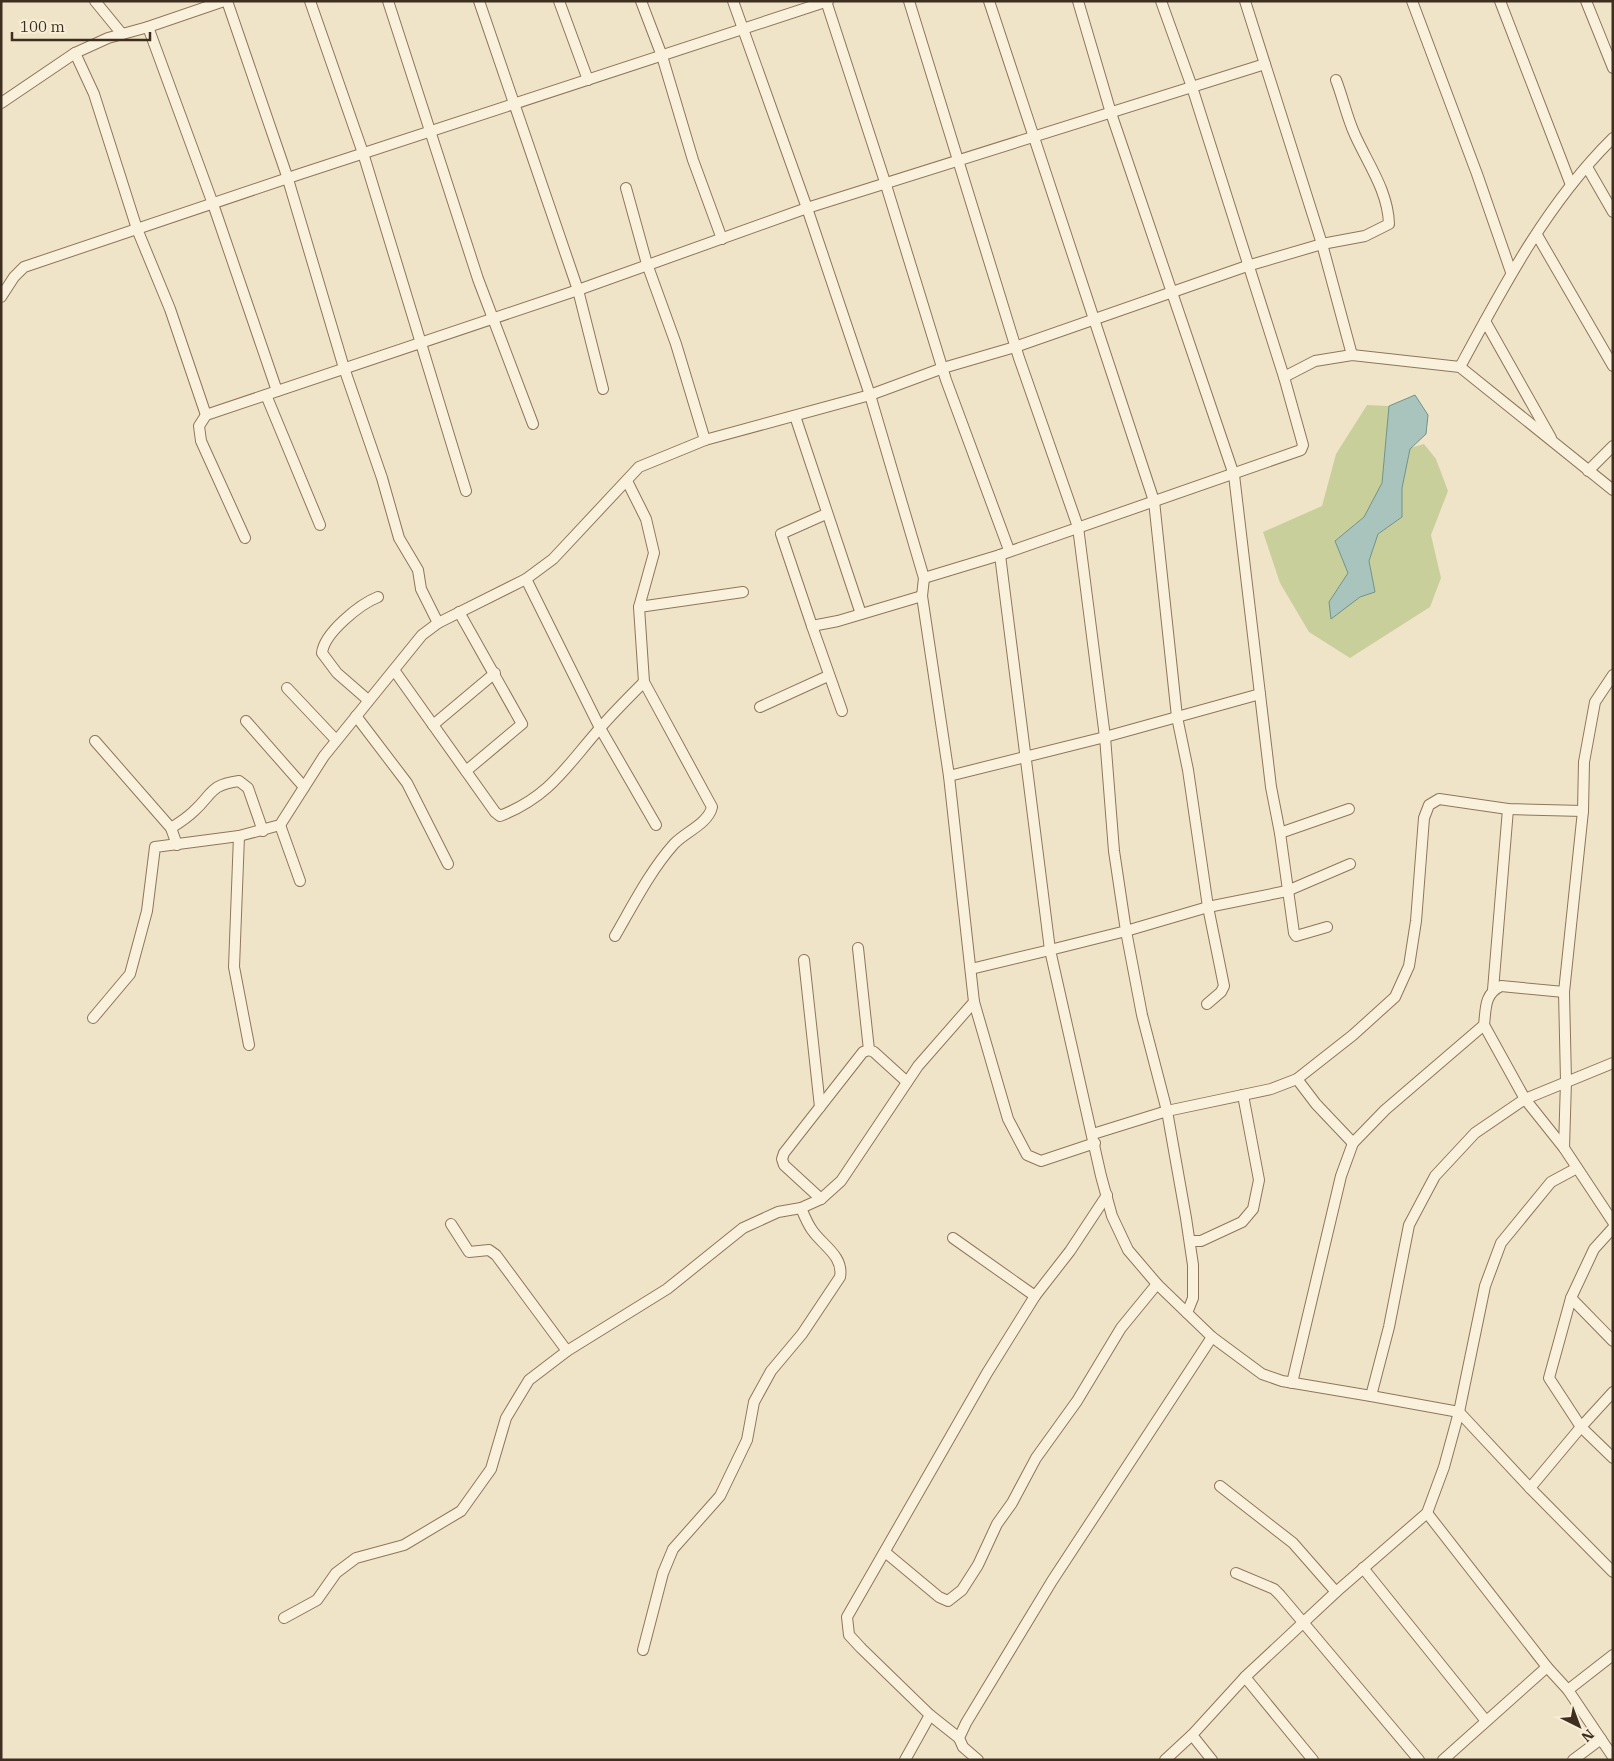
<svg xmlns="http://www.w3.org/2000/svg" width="1614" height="1761" viewBox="0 0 1614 1761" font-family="'IBM Plex Serif',serif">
<rect width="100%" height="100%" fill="#f0e4c8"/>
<polygon fill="#c9cf9b" points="1367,405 1389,406 1382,483 1364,517 1335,541 1348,573 1329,602 1331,619 1360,596 1375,592 1369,561 1378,534 1402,517 1402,488 1410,448 1424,444 1436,459 1448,491 1431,535 1441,578 1430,607 1350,658 1309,632 1280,583 1263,532 1322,506 1336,454"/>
<polygon fill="#a9c4bc" stroke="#6f938a" points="1415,395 1428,415 1426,434 1410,449 1402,488 1402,517 1378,534 1369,561 1375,592 1360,597 1331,619 1329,602 1348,573 1335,541 1364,517 1382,483 1389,406"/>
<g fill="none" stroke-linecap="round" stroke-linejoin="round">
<defs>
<g id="street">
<polyline points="95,1 122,34"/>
<polyline points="227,1 287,176 344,368 382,478 399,538 418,570 421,589 438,623"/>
<polyline points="310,1 363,153 466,491"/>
<polyline points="388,1 478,279 533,424"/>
<polyline points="479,1 578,290 603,389"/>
<polyline points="559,1 588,80"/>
<polyline points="641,1 662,56 693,160 722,239"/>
<polyline points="826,1 886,185 946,380 1009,550"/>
<polyline points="909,1 1019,358 1078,527 1105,737 1114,851 1126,931 1050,950 1101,1176 1112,1216 1128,1250 1157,1284 1212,1337 1262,1374 1282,1381 1371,1396 1389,1327 1409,1225 1435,1176 1475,1133 1525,1099 1613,1063"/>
<polyline points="989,1 1154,501 1177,717 1188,770 1208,907 1224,986 1221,992 1207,1004"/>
<polyline points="1078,1 1111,113 1234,475 1271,787 1280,833 1294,933 1296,936 1327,927"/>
<polyline points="1161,1 1192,87 1284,377"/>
<polyline points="1245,1 1322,244 1352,355"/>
<polyline points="1412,1 1477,174 1511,272"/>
<polyline points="1500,1 1571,185"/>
<polyline points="1586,1 1613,68"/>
<polyline points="148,27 213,204 277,391"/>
<polyline points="75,53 94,94 137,229 170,309 206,415"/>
<polyline points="1,103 75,53 108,38 148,27 224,1"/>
<polyline points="1587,167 1613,212"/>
<polyline points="1537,235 1613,366"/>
<polyline points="1,297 14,277 24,267 297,175 828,1"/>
<polyline points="1485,321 1551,438"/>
<path d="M1460,367c43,-80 87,-164 153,-229"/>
<polyline points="266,395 320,525"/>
<polyline points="795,416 861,614"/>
<path d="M705,440l165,-45 73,-27 72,-21 232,-81 75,-22 43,-8 24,-12c-1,-33 -21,-60 -34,-89 -8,-17 -12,-37 -19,-55"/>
<polyline points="1588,471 1613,446"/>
<polyline points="245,538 201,441 199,426 206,415 578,290 807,208 1265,64"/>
<polyline points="924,578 1000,555 1301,450 1303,445 1284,377 1315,361 1352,355 1460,367 1613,490"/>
<polyline points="526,579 600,728 656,825"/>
<polyline points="639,607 743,592"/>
<polyline points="459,612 522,724 466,771"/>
<polyline points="812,626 781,534 826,514"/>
<path d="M394,670l101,142 5,4c51,-20 67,-51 101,-89 13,-15 28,-30 43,-45"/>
<polyline points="287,688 336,740"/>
<path d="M368,700l-31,-27 -15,-20c2,-20 38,-49 56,-56"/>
<polyline points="760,707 828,676"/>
<polyline points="842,711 812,626 838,621 922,596"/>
<polyline points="356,716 407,783 448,864"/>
<polyline points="246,721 304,787"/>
<polyline points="433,725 495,673"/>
<polyline points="95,741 171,828 177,845"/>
<polyline points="949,776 1105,737 1260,694"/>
<polyline points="280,825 300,881"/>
<path d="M171,828c8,-5 16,-10 23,-17 19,-17 15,-26 45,-30l9,7 15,43"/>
<polyline points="1280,833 1349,809"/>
<polyline points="239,836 234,967 249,1045"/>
<path d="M615,936c18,-31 35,-65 59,-92 11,-12 34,-20 38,-37l-68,-125 -5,-75 15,-54 -8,-34 -19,-38"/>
<polyline points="858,948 869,1050"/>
<polyline points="804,960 820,1107"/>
<polyline points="971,969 1050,950 1000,555"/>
<polyline points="1493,990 1508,809"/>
<polyline points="974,1002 1008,1119 1027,1155 1041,1161 1095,1143"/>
<polyline points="93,1018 130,974 147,911 155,847 239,836 280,825 324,756 422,635 438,623 526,579 553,559 639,467 705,440 676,344 647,264 626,188"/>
<polyline points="1484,1025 1525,1099 1564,1148 1613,1222"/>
<polyline points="1297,1079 1316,1104 1353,1143"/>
<polyline points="1093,1134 1167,1111 1271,1089 1297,1079 1353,1035 1395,997 1409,966 1416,921 1424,818 1429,805 1439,799 1508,809 1583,811"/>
<polyline points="1564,1148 1566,1081 1564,992 1583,811 1584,762 1595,702 1613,675"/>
<polyline points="821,1199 784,1165 782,1159 784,1153 863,1052 869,1050 874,1052 907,1082"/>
<polyline points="451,1224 469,1252 489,1250 496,1255 567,1351"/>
<polyline points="953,1238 1035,1296 1070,1251 1107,1195"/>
<polyline points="1190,1241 1201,1241 1242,1222 1253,1209 1259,1180 1243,1095"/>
<polyline points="1571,1298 1613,1341"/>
<polyline points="1187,1313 1193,1298 1193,1265 1186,1218 1167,1111 1142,1015 1126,931 1208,907 1287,891 1350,864"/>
<path d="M1292,1383l49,-207 12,-33 32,-33 99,-85c2,-16 0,-31 17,-39l63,6"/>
<polyline points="1613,1392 1581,1427 1613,1458"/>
<polyline points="1371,1396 1459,1412 1530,1488 1581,1427 1549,1378 1571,1298 1594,1249 1613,1228"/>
<polyline points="1220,1486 1293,1543 1336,1592"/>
<polyline points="1530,1488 1613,1572"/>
<polyline points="1427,1513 1547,1667 1568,1690 1613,1757"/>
<polyline points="885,1552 939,1597 948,1601 962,1590 978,1565 997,1524 1012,1503 1036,1458 1077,1401 1121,1328 1157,1284"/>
<polyline points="1363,1568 1486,1721"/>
<polyline points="1236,1573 1274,1589 1280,1595 1419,1760"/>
<polyline points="284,1618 317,1600 336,1573 356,1558 404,1545 461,1511 491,1469 506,1418 529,1380 567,1351 667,1289 743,1228 778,1212 801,1208 821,1199 841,1181 918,1066 974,1002 949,776 922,596 924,578 870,395 807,208 733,1"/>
<path d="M643,1650l20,-77 10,-24 47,-53 27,-56 7,-38 17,-31 31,-37 38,-57c4,-21 -18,-32 -28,-47 -5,-7 -8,-15 -11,-22"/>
<polyline points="1245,1677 1313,1760"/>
<polyline points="1568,1690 1613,1655"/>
<polyline points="959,1738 930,1715 861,1648 849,1635 847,1617 987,1373 1035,1296"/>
<polyline points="905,1760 930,1715"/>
<polyline points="978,1760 963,1747 959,1738 966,1723 1052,1581 1212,1337"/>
<polyline points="1165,1760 1192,1735"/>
<polyline points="1212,1760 1192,1735 1245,1677 1336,1592 1427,1513 1444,1467 1459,1412 1485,1286 1501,1243 1551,1182 1577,1168"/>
<polyline points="1443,1760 1547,1667"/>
<polyline points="1573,1760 1601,1739"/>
</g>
</defs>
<use href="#street" stroke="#8d765c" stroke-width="12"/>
<use href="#street" stroke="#faf1dc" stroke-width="10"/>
</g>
<rect width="1614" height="1761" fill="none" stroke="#3d2e20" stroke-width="5"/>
<g transform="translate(1579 1726) rotate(138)" stroke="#f7eed8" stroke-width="4" paint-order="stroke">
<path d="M0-4L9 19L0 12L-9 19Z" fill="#3d2e20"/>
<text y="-8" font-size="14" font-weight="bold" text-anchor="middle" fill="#3d2e20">N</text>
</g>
<path d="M12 32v8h138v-8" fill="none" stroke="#3d2e20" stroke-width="2.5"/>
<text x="20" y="32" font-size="15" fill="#3d2e20" stroke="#f7eed8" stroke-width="4" paint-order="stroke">100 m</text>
</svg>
